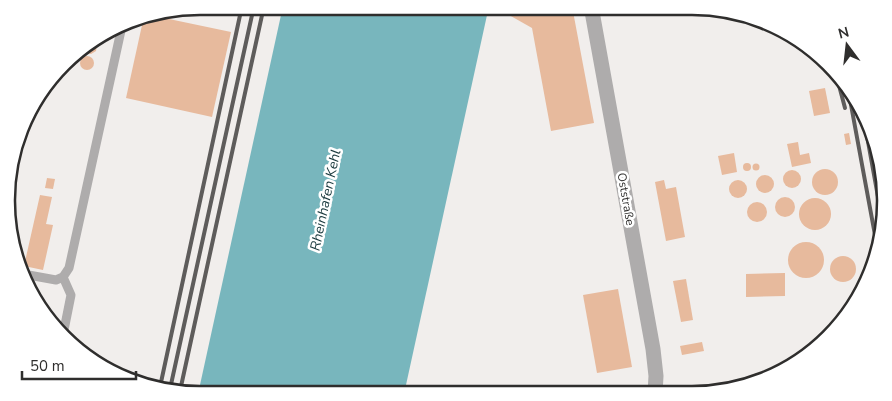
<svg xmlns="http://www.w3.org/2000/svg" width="892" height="401" viewBox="0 0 892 401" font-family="'Nunito Sans',sans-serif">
<rect width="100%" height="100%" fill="#f1eeec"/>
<polygon fill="#78b6bd" points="283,6 489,6 404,394 198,394"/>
<g fill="#e7ba9d">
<polygon points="511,6 572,6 594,123 551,131 532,28 509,15"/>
<polygon points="150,15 231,32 212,117 126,98 144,16"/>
<polygon points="95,42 97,45 96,51 91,54 85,53 83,48"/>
<circle cx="87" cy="63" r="7"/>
<polygon points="825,88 830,113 814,116 809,91"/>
<polygon points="849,133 851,144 846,145 844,134"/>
<polygon points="798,142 800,155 809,153 811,163 792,167 787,144"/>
<polygon points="734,153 737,172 722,175 718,156"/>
<circle cx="747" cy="167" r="4"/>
<circle cx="756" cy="167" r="3.5"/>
<circle cx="825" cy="182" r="13"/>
<circle cx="792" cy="179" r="9"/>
<circle cx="765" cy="184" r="9"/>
<polygon points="47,178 55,179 53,189 45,188"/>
<polygon points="664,180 666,189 676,187 685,237 666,241 655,182"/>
<circle cx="738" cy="189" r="9"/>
<polygon points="40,195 52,197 46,224 53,225 43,270 24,266"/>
<circle cx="785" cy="207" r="10"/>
<circle cx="815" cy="214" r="16"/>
<circle cx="757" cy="212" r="10"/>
<circle cx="806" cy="260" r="18"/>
<circle cx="843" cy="269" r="13"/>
<polygon points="785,273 785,296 746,297 746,274"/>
<polygon points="686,279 693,320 681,322 673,281"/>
<polygon points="618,289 632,367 597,373 583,295"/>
<polygon points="702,342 704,351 682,355 680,346"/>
</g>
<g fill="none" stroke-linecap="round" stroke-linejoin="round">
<g stroke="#aeacac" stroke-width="9">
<polyline points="23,274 56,280 63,277 69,268 122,26"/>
<polyline points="63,335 71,295 63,277"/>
</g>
<polyline stroke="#aeacac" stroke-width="15" points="591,6 653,349 656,376 655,393"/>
<g stroke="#5e5c5b" stroke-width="4">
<polyline points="836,74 845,108"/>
<polyline points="849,94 877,246"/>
<polyline points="863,114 882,219"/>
<polyline points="160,387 242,6"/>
<polyline points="170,389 254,6"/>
<polyline points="180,391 264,6"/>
</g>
</g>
<g text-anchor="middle" stroke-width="5" stroke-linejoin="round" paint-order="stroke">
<g font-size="12" fill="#2f2e2d" stroke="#fff">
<text transform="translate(626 199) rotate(80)" y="4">Oststraße</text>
</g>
<g font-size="14" font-style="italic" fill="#18383c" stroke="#fff">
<text transform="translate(325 200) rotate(-78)" y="5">Rheinhafen Kehl</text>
</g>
</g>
<path d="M0 0H892V401H0ZM200 15H692A185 185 0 0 1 877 200V201A185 185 0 0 1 692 386H200A185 185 0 0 1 15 201V200A185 185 0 0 1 200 15Z" fill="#fff" fill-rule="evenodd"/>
<path fill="none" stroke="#2f2e2d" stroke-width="2.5" d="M200 15H692A185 185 0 0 1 877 200V201A185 185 0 0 1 692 386H200A185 185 0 0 1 15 201V200A185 185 0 0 1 200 15Z"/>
<g transform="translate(847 45) rotate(345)" stroke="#ffffff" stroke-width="4" paint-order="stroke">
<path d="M0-4L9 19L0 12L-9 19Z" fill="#2f2e2d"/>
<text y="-8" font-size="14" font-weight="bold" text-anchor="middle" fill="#2f2e2d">N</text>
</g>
<path d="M22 371v8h114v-8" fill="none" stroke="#2f2e2d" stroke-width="2.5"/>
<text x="30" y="371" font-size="15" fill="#2f2e2d" stroke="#ffffff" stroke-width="4" paint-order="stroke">50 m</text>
</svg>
